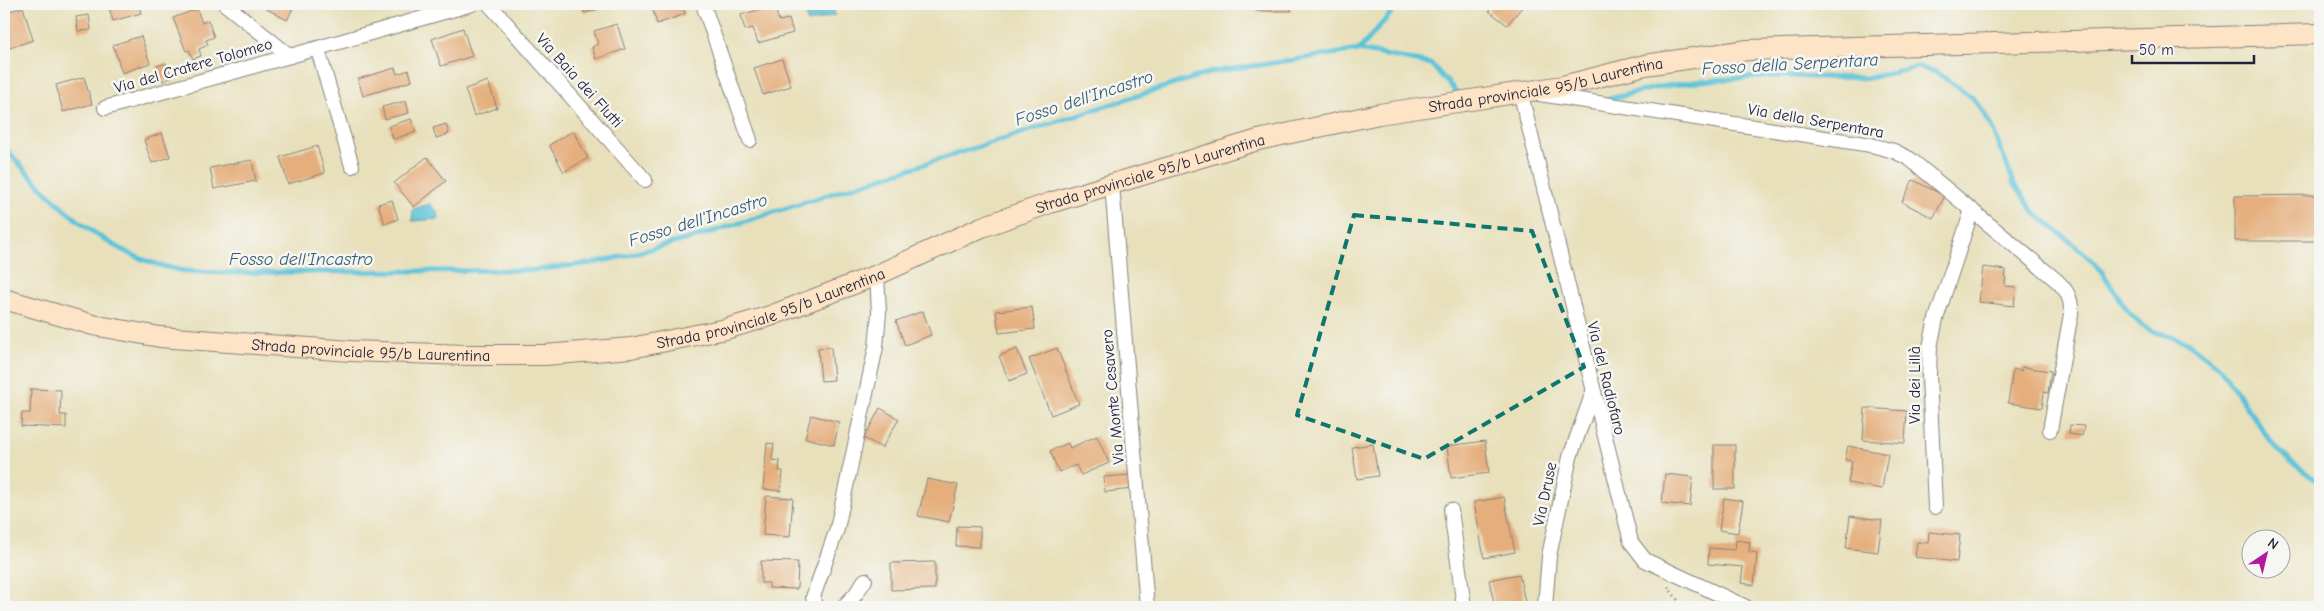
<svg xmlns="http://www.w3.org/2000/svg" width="2324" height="611" viewBox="0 0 2324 611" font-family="'Comic Neue',sans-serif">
<rect width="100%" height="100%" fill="#f6f6f2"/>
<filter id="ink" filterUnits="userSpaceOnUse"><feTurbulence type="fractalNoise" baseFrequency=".02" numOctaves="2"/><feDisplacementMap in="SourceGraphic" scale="10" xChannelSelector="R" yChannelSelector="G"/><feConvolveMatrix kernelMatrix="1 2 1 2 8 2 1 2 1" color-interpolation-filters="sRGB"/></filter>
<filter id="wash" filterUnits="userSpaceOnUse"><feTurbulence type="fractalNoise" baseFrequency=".0096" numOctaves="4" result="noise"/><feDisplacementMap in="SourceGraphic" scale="20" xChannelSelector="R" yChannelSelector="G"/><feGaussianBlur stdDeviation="1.12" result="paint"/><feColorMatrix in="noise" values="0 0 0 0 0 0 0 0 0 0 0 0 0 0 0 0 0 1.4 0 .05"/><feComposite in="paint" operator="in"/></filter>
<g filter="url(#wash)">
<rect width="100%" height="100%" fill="#e8e0bb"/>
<g fill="#5bc3d8" stroke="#3e728a">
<polygon points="832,5 835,15 808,23 805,13"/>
<polygon points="430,204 438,212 439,219 412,221 413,209"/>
</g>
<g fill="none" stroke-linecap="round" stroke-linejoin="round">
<g stroke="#5bc3d8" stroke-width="5">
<polyline points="1359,50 1431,64 1460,96"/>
<polyline points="1609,99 1659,87 1702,81 1770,76 1869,78 1917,67 1936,72 1972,97 1984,113 1992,128 2014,183 2034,212 2084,253 2100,269 2128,311 2141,325 2155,332 2187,342 2219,367 2272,443 2290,461 2320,483"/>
<path d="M4,147c47,53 102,110 176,123 13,2 28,2 42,3l313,-3 58,-7 36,-8 70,-19 513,-164 147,-22 40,-46"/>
</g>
</g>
<g id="blocks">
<g fill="#e5ae7c">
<polygon points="108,4 138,4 141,13 113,21"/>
<polygon points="258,4 295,4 287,20"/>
<polygon points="581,4 617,4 584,13"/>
<polygon points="651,4 682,4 685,14 657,24"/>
<rect x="1257" y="4" width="34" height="7"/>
<polygon points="1495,4 1525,4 1507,25 1489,11"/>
<polygon points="774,5 779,21 789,19 793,33 758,43 753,28 745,30 741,15"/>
<polygon points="23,7 33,40 9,48 4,30 4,13"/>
<polygon points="197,9 202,23 208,20 214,37 206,40 208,45 199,49 201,56 193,59 189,50 186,51 173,18"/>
<polygon points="89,15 91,30 78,31 76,17"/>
<polygon points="617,24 625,49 596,59 592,47 598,44 594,31"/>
<polygon points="463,28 472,56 441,66 432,39"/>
<polygon points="141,36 150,63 122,73 113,45"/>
<polygon points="782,59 791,86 763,95 754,68"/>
<polygon points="166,63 172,77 163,81 157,66"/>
<polygon points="395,68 397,74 409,70 412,81 363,96 358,79"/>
<polygon points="84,77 92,104 63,112 56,85"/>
<polygon points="488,81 497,108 474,116 465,89"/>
<polygon points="406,101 409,113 385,119 382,107"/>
<polygon points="411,119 416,132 393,139 389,126"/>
<polygon points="446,124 449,134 436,138 433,128"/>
<polygon points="573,131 588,158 564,172 549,145"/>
<polygon points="162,133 170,157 152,163 144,140"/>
<polygon points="317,146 325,173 288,184 280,157"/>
<polygon points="427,157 446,181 414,207 394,183"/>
<polygon points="252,160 256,181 214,189 210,168"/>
<polygon points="1913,180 1945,196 1933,218 1902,202"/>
<polygon points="2320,195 2320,241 2235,241 2235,196"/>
<polygon points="392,200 398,219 385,224 378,204"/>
<polygon points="1983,267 2006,270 2005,286 2016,287 2014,306 1979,302"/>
<polygon points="1032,307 1035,329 999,333 996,311"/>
<polygon points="923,311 931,335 905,345 896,321"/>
<polygon points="831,347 834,380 821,381 818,348"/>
<polygon points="1057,348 1079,404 1051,415 1029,359"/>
<polygon points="1017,349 1027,374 1009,381 999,356"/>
<polygon points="2022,367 2051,371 2048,393 2044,392 2042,408 2008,403 2013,369 2021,371"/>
<polygon points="31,389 61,390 60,415 66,415 66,428 21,426 22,413 30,413"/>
<polygon points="880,408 899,419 882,448 864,438"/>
<polygon points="1865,408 1907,411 1905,443 1863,440"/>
<polygon points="811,415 839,422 834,445 805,438"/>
<polygon points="2070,425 2084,426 2082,436 2069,434"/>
<polygon points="1097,436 1109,463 1081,475 1076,465 1059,472 1050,451 1068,443 1070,448"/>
<polygon points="1485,441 1489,473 1451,478 1447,446"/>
<polygon points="767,443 774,444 772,460 780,461 779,471 783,471 781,491 763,489"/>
<polygon points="1373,444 1378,476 1357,479 1352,447"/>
<rect x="1714" y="445" width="21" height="44"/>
<polygon points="1848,446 1888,454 1882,489 1848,483 1852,461 1845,460"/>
<polygon points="1665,474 1693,477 1690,506 1662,503"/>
<polygon points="1131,475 1132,489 1105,492 1104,477"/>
<polygon points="927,479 958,485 949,522 918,516"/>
<polygon points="766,496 793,498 790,537 763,535"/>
<polygon points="1504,497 1515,552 1484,558 1474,502"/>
<polygon points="1724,498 1743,501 1738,533 1719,530"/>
<polygon points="1850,516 1882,520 1878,552 1846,548"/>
<polygon points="957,526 980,527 980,547 956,546"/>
<polygon points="1929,532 1960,535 1957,562 1915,557 1917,542 1928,543"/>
<polygon points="1736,540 1750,542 1749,552 1757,553 1754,585 1741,583 1743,567 1708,564 1709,548 1735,550"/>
<polygon points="761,561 798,562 797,589 769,588 769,583 761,583"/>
<polygon points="935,562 935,589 891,590 891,563"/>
<polygon points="1519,574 1526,607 1495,607 1489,580"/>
</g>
</g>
</g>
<g filter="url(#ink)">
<use href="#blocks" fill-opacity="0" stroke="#85817b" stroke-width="1"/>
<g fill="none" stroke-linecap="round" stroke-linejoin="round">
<defs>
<g id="minor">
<polyline points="225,4 290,56 472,4"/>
<polyline points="489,4 645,180"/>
<polyline points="703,4 750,140"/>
<polyline points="318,50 352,166"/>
<polyline points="105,108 290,56"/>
<polyline points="1112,185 1147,607"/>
<polyline points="1935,507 1929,375 1930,347 1936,319 1972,210"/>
<polyline points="1451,510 1464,607"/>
<polyline points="815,607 813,597 837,529 876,347 879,313 877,275"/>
<polyline points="843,607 855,595 865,580"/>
<polyline points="1545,607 1549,556 1570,457 1593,392"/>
<path d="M1746,607l-101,-47 -14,-18 -111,-451 351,54 23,6 16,8 146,121c11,10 16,19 15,34l-21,116"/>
</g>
<g id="secondary">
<path id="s1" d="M4,299l89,26 67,12 191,14 116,4h78l86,-7 95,-19 44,-13 107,-41 105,-48 68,-24 208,-63 121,-26 184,-28 82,-21 103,-15 572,-16"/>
</g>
</defs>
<use href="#minor" stroke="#85817b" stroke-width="16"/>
<use href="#secondary" stroke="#85817b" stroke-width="22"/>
<polyline stroke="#85817b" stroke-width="3" stroke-dasharray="1 4" stroke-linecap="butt" points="1668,587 1683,607"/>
<use href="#minor" stroke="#fff" stroke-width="14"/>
<use href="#secondary" stroke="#fee4c6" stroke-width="20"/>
</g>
</g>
<path fill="none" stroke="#0f766e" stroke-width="4" stroke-dasharray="10 6" stroke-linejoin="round" d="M1354,215l178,16 52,136 -160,92 -127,-44z"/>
<g text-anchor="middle" stroke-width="5" stroke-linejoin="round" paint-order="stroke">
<g font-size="16" fill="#22223b" stroke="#f6f6f2">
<text transform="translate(193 65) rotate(-16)" y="6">Via del Cratere Tolomeo</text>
<text transform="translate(580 80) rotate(48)" y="6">Via Baia dei Flutti</text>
<text dy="6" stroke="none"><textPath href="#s1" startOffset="1588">Strada provinciale 95/b Laurentina</textPath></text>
<text transform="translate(1816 120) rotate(10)" y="6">Via della Serpentara</text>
<text dy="6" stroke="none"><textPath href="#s1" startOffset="1182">Strada provinciale 95/b Laurentina</textPath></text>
<text dy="6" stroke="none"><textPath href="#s1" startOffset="778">Strada provinciale 95/b Laurentina</textPath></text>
<text dy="6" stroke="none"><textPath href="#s1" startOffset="372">Strada provinciale 95/b Laurentina</textPath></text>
<text transform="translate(1607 378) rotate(76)" y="6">Via del Radiofaro</text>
<text transform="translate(1914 385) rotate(-90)" y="6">Via dei Lillà</text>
<text transform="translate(1112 397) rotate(-95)" y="6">Via Monte Cesavero</text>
<text transform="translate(1544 494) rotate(-78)" y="6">Via Druse</text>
</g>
<g font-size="18" font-style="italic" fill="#365a72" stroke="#f6f6f2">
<text transform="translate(1790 64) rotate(-3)" y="6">Fosso della Serpentara</text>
<text transform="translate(1084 98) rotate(-18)" y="6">Fosso dell'Incastro</text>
<text transform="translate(698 220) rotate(-17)" y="6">Fosso dell'Incastro</text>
<text x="301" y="265">Fosso dell'Incastro</text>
</g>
</g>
<rect width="2324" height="611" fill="none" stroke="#f6f6f2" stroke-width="20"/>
<g transform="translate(2266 554) rotate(35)"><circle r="24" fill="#f6f6f2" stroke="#a1a1a9"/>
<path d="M0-4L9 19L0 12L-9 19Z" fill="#b5179e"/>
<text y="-8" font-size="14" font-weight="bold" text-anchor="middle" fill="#22223b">N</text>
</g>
<path d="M2132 55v8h122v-8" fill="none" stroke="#22223b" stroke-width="2.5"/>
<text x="2139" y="55" font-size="15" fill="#22223b" stroke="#f6f6f2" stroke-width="4" paint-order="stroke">50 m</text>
</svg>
